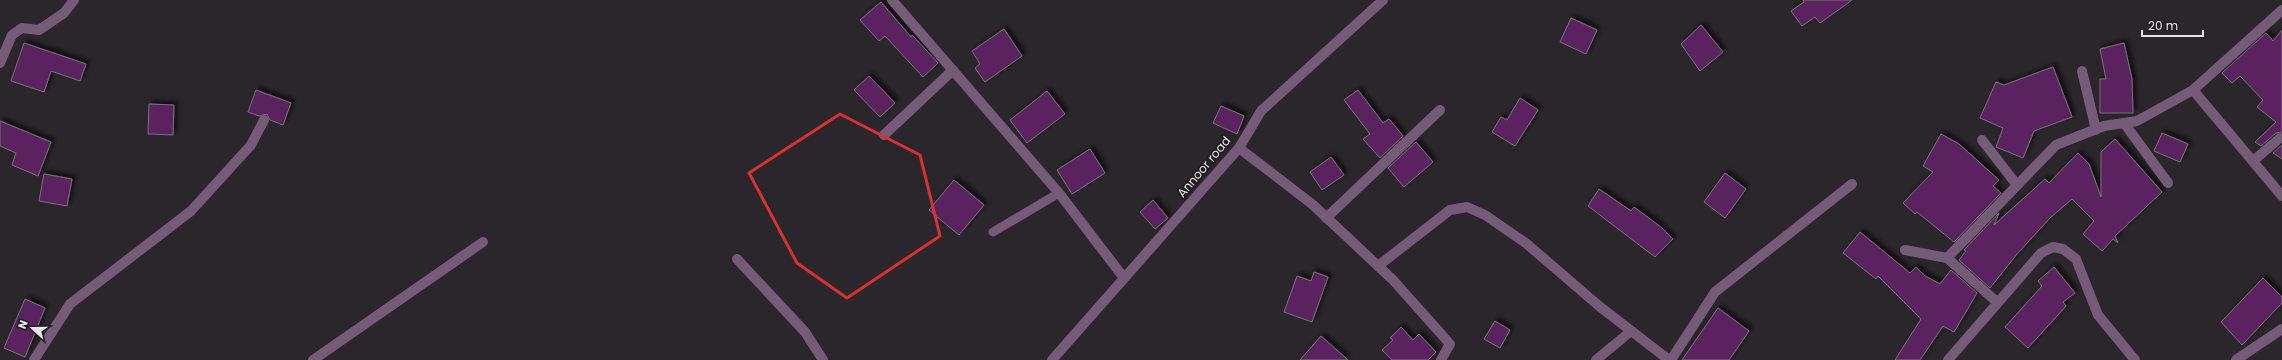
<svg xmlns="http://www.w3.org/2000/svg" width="2282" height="360" viewBox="0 0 2282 360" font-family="Poppins,sans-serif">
<defs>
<filter id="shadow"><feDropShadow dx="3.5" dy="-3.5" stdDeviation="2" flood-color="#0009"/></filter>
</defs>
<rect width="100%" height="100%" fill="#2b262b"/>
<g fill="#5a215f" stroke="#787378" filter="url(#shadow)">
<polygon points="1803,0 1852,0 1820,23 1815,17 1802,26 1791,11 1804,2"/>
<polygon points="881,2 911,37 912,35 938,63 923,77 885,36 879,41 860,20"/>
<polygon points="1571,18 1597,30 1586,54 1560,42"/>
<polygon points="1701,25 1723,52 1700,71 1681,44"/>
<polygon points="1004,29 1022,56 985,82 975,68 980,64 972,51"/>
<polygon points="2282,30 2282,132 2276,133 2261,146 2255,142 2276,122 2257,107 2263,100 2240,76 2232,83 2222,73 2266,33 2273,41"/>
<polygon points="24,43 86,64 80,81 51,71 44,92 11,81"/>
<polygon points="2124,43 2132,79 2133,113 2100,113 2100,79 2106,79 2100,49"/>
<polygon points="2053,67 2072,117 2034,131 2023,158 1996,147 2003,128 1980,118 1996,82 2004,85"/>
<polygon points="869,76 895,103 880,117 854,90"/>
<polygon points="256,90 291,103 283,125 270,120 267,114 259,116 248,112"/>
<polygon points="1358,90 1383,123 1389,119 1403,136 1380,158 1363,139 1370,134 1344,100"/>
<polygon points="1047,91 1065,114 1027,143 1010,120"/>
<polygon points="1520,98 1538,110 1515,146 1492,132 1501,117 1507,120"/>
<polygon points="149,104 174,105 173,135 148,134"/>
<polygon points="1221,106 1244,116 1237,134 1213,123"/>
<polygon points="0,121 51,142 38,176 12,165 16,153 0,146"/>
<polygon points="2162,133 2188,144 2180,162 2154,151"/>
<polygon points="1941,134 1959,144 1999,180 1993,186 2001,193 1954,242 1917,212 1915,214 1903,203 1933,172 1923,166"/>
<polygon points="2115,139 2162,192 2115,236 2118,243 2113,239 2102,251 2083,234 2094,221 2072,199 2050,218 2017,254 1990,288 1959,260 1966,251 1964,250 1999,213 1994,225 2045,179 2049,183 2078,153 2089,164 2101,197 2101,152"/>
<polygon points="1416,142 1433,162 1404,187 1388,168"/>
<polygon points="2282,145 2282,159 2273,153"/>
<polygon points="1090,149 1105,173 1072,194 1057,170"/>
<polygon points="1331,157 1344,175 1322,190 1310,172"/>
<polygon points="1725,173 1746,189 1725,218 1704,202"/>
<polygon points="44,174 72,179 67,206 39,201"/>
<polygon points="954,180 984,205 959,235 929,210"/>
<polygon points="1599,189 1631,211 1634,207 1662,228 1673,239 1655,257 1588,206"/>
<polygon points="1153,200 1168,218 1155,229 1140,212"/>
<polygon points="1860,232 1910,273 1916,267 1925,276 1940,284 1951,270 1977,293 1954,332 1943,326 1920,360 1895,360 1921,319 1878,276 1876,279 1843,253"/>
<polygon points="2054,267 2075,293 2063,302 2066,306 2028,348 2005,327 2042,286 2038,281"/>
<polygon points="1314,272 1328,277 1312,322 1284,312 1297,276 1311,281"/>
<polygon points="2263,278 2282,297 2282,303 2242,345 2221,322"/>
<polygon points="25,299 45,308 25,357 4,348"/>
<polygon points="1718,308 1749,331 1729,360 1682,360"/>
<polygon points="1495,321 1510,330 1500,348 1484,339"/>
<polygon points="1401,327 1413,340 1419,334 1436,352 1428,360 1392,360 1382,350 1393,340 1390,338"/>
<polygon points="1321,336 1348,360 1300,360"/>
</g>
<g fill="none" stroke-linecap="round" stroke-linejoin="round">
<polyline stroke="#755b77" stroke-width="9" points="993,232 1059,193"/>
<g stroke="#755b77" stroke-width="10">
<polyline points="892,0 1059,193 1124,278"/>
<polyline points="0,63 12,35 22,28 39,30 64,13 74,0"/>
<polyline points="2082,71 2096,130"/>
<polyline points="2193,90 2282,196"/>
<polyline points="2124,123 2168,183"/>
<polyline points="884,135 953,70"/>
<polyline points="1982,140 2017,185"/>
<polyline points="1239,148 1312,204 1393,280 1450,344 1441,360"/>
<polyline points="2253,161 2280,138"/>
<polyline points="1326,218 1440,110"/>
<polyline points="1905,250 1947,258"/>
<polyline points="737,259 805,332 823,360"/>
<polyline points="1378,266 1450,210 1467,207 1485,215 1527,244 1599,306 1669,360"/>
<polyline points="1997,302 1947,258 2056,145 2104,126 2137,121 2193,90 2282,10"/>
<polyline points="34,360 70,304 191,211 251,145 264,120"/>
<polyline points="313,360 483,242"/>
<polyline points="1052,360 1239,148 1261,111 1383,0"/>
<polyline points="1596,360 1631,331"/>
<polyline points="1671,360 1715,292 1852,184"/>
<polyline points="1948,360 2041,253 2053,247 2063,249 2076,259 2098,315 2135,360"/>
<polyline points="2236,360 2282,329"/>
</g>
</g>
<path fill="none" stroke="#d73132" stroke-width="3" stroke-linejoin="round" d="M840,114l80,41 20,81 -93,62 -50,-35 -48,-90z"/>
<g text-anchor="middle" stroke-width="4" stroke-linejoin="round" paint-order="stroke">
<g font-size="12" fill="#e8e5e8" stroke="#211d21">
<text transform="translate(1204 167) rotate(-50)" y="4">Annoor road</text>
</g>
</g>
<g transform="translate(32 328) rotate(291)" stroke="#211d21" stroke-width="3" paint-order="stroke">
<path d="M0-3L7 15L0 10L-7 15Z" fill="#e8e5e8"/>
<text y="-6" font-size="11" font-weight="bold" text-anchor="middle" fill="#e8e5e8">N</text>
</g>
<path d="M2142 30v6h61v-6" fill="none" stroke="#e8e5e8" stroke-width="2"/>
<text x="2148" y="30" font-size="12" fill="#e8e5e8" stroke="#211d21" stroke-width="3" paint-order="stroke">20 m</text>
</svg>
